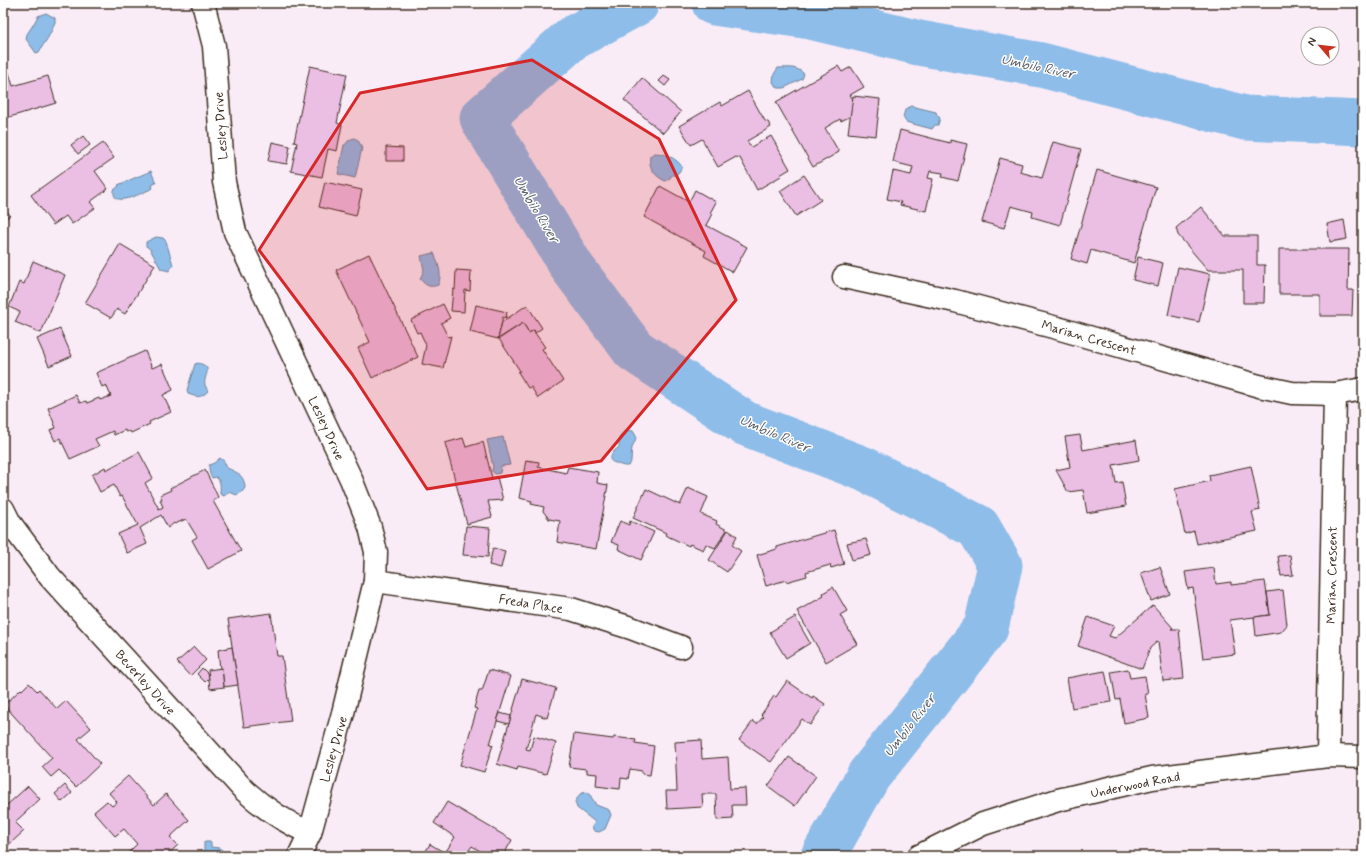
<svg xmlns="http://www.w3.org/2000/svg" width="1366" height="859" viewBox="0 0 1366 859" font-family="Mynerve,sans-serif">
<rect width="100%" height="100%" fill="#f9ecf7"/>
<filter id="ink" filterUnits="userSpaceOnUse"><feTurbulence type="fractalNoise" baseFrequency=".025" numOctaves="2"/><feDisplacementMap in="SourceGraphic" scale="8" xChannelSelector="R" yChannelSelector="G"/><feConvolveMatrix kernelMatrix="1 2 1 2 8 2 1 2 1" color-interpolation-filters="sRGB"/></filter>
<g filter="url(#ink)">
<g fill="#8ebde9" stroke="#6d8298">
<path d="M46,13l9,5v5l-1,1c-3,11 -10,19 -15,28l-3,1 -10,-14 1,-5 6,-9 5,-9z"/>
<path d="M778,68c10,0 19,-2 26,6l-2,5 -18,9h-7l-4,-6 1,-8z"/>
<polygon points="911,106 936,112 937,115 940,118 938,125 935,125 932,129 906,122 903,117 905,110"/>
<polygon points="354,138 358,140 362,148 355,178 338,174 344,145 346,144 349,140"/>
<path d="M654,153c10,0 23,5 28,14l-3,5 -3,3h-4l-2,3 -5,3c-10,-5 -17,-13 -15,-25z"/>
<path d="M151,171l5,12 -4,2 1,3c-9,4 -42,22 -39,2l5,-4 -1,-1z"/>
<polygon points="156,237 163,238 166,241 173,265 169,271 161,269 150,249 146,246 146,242"/>
<path d="M434,253c4,11 9,21 4,32 -8,3 -12,1 -18,-6l4,-9 -3,-14z"/>
<path d="M198,363c17,4 5,12 7,22 1,2 2,4 3,6 -8,8 -11,6 -20,3l-1,-4 8,-26z"/>
<path d="M627,430l6,1 3,5c0,5 -3,8 -4,12 -2,11 3,23 -14,16 -4,-2 -6,-1 -8,-5l2,-6 7,-6c0,-9 -1,-12 8,-17z"/>
<polygon points="503,437 510,465 501,466 500,473 495,474 492,471 493,467 487,440"/>
<path d="M220,458l4,3 3,7c10,4 18,8 18,20l-3,4 -5,3 -8,-3 -5,4 -4,-2c0,-7 2,-11 -4,-17l-4,1c-3,-5 -3,-8 -3,-13l5,-2z"/>
<polygon points="586,792 590,795 596,805 609,810 611,815 605,829 599,832 594,831 592,827 595,822 577,808 575,802 580,794"/>
<polygon points="204,842 211,842 211,847 219,848 222,850 222,856 204,856"/>
</g>
<g fill="none" stroke-linecap="round" stroke-linejoin="round">
<g stroke="#8ebde9" stroke-width="45">
<polyline points="637,3 571,39 482,118 572,267 634,350 744,423 864,469 978,527 1000,565 986,628 869,775 823,856"/>
<polyline points="714,3 811,17 919,43 1041,65 1245,118 1363,123"/>
</g>
</g>
<g fill="#ebbfe4" stroke="#3b2a1e">
<polygon points="3,53 13,86 48,76 56,103 3,119"/>
<polygon points="310,66 347,74 337,123 342,125 337,151 328,149 322,177 291,171 297,143 294,142"/>
<polygon points="838,66 842,72 851,67 864,87 850,95 853,99 851,116 841,121 840,119 825,128 839,152 813,167 776,102"/>
<polygon points="664,76 670,80 665,86 659,81"/>
<polygon points="642,78 681,112 663,133 624,100"/>
<polygon points="748,91 765,121 768,122 771,127 747,141 751,147 771,136 790,169 780,175 781,176 757,190 740,158 736,157 718,167 702,139 691,145 679,126 720,102 722,106"/>
<polygon points="853,96 880,99 876,136 848,133"/>
<polygon points="900,130 950,143 950,140 967,144 958,181 942,177 943,173 930,171 928,178 933,179 926,211 900,205 901,202 887,199 893,171 911,175 913,167 893,162"/>
<polygon points="83,136 90,145 78,154 71,145"/>
<polygon points="272,142 290,146 287,164 268,161"/>
<polygon points="1053,142 1081,149 1060,225 1032,217 1033,212 1011,206 1004,228 982,222 1000,158 1022,164 1020,172 1042,178"/>
<polygon points="103,143 114,158 95,171 108,189 90,202 95,208 72,224 66,216 53,225 31,195"/>
<polygon points="386,147 403,148 403,161 386,161"/>
<polygon points="1097,170 1156,187 1134,263 1091,250 1087,264 1071,259"/>
<polygon points="804,175 821,200 796,216 780,191"/>
<polygon points="325,182 362,190 356,216 319,207"/>
<polygon points="660,186 689,202 695,190 716,202 710,213 712,214 706,225 747,247 733,272 704,256 706,251 644,217"/>
<polygon points="3,206 10,215 3,221"/>
<polygon points="1201,207 1225,236 1257,236 1257,265 1265,265 1264,303 1243,303 1243,270 1208,270 1178,235 1176,228"/>
<polygon points="1344,220 1347,239 1330,242 1327,224"/>
<polygon points="120,244 155,265 125,314 117,309 111,318 85,303"/>
<polygon points="1279,249 1349,249 1348,290 1353,290 1352,316 1320,316 1320,294 1279,294"/>
<polygon points="369,254 418,357 389,371 389,370 372,378 358,348 370,342 336,270"/>
<polygon points="1138,257 1163,263 1158,286 1133,280"/>
<polygon points="33,261 65,275 41,333 15,322 20,312 9,307 19,282 24,284"/>
<polygon points="1178,267 1210,274 1199,322 1168,315"/>
<polygon points="456,270 471,271 470,291 465,290 464,312 451,311 453,289 455,290"/>
<polygon points="443,304 450,318 441,323 448,337 451,336 443,368 422,364 426,345 420,332 417,333 411,320"/>
<polygon points="476,305 507,312 506,318 503,317 498,339 470,332"/>
<polygon points="527,305 542,328 535,333 534,330 529,333 523,323 498,339 502,322"/>
<polygon points="523,323 529,333 534,330 535,333 545,347 542,349 563,381 538,398 531,387 528,388 518,372 520,371 499,339"/>
<polygon points="60,329 72,356 49,366 37,339"/>
<polygon points="145,351 152,368 162,364 173,390 163,395 171,412 149,422 150,424 131,433 130,431 126,432 125,430 114,435 113,431 95,439 99,446 70,459 60,438 55,441 50,430 56,428 48,408 76,395 80,403 86,401 87,403 99,398 100,400 111,396 106,385 102,387 96,373"/>
<polygon points="1080,435 1083,450 1136,440 1139,460 1113,465 1116,483 1122,482 1126,506 1087,513 1083,490 1068,492 1056,470 1070,467 1065,437"/>
<polygon points="463,438 466,447 483,442 492,478 497,477 503,500 488,501 492,517 467,524 445,443"/>
<polygon points="139,452 153,478 145,483 159,509 163,507 160,500 162,499 160,495 171,490 170,488 205,470 218,497 213,501 241,551 208,569 192,540 197,537 186,519 175,524 174,523 168,528 161,515 140,528 147,544 127,553 118,534 138,525 122,496 120,497 114,485 100,492 92,475 105,467 106,470"/>
<polygon points="526,460 539,462 538,467 566,473 568,467 598,472 597,483 608,485 596,549 557,542 560,521 549,519 543,511 544,507 531,504 532,501 519,498"/>
<polygon points="1251,466 1260,510 1252,512 1257,531 1197,544 1194,531 1185,534 1175,489 1210,481 1209,475"/>
<polygon points="688,488 708,497 701,514 717,521 716,524 727,530 715,548 706,544 703,550 690,544 689,546 665,535 666,533 633,518 646,489 680,505"/>
<polygon points="620,521 629,525 630,521 654,532 641,560 618,549 619,545 611,542"/>
<polygon points="466,526 490,528 488,557 463,555"/>
<polygon points="728,530 737,536 732,545 741,551 727,572 709,560"/>
<polygon points="834,530 844,564 831,568 830,565 806,572 807,576 786,582 786,580 766,586 757,555 777,549 777,547"/>
<polygon points="866,539 871,555 852,560 847,543"/>
<polygon points="493,548 505,551 501,568 489,565"/>
<polygon points="1290,555 1293,575 1281,576 1278,556"/>
<polygon points="1160,567 1170,594 1151,601 1141,573"/>
<polygon points="1214,568 1216,584 1231,582 1231,585 1265,581 1270,615 1230,620 1235,654 1203,658 1193,588 1188,589 1185,572"/>
<polygon points="833,587 847,611 840,615 857,644 826,662 797,611 824,596 823,593"/>
<polygon points="1283,590 1287,625 1281,632 1256,636 1254,617 1270,615 1267,592"/>
<polygon points="1153,605 1173,628 1171,629 1179,629 1184,679 1163,681 1158,641 1150,648 1142,669 1078,646 1088,617 1114,626 1109,636 1115,638"/>
<polygon points="271,613 277,656 282,656 291,721 244,727 228,619"/>
<polygon points="795,617 810,643 786,658 770,632"/>
<polygon points="194,647 206,660 190,676 177,662"/>
<polygon points="232,647 238,685 224,687 222,668 220,669 218,650"/>
<polygon points="202,668 209,675 209,678 205,682 197,674"/>
<polygon points="222,668 224,687 210,689 208,670"/>
<polygon points="1128,669 1130,678 1145,676 1148,694 1145,694 1149,718 1124,723 1120,699 1116,700 1111,672"/>
<polygon points="489,670 511,676 490,744 493,745 484,772 460,765 477,709 474,708 479,691 482,691"/>
<polygon points="1105,671 1111,702 1072,708 1067,678"/>
<polygon points="522,679 556,688 547,718 536,714 526,749 530,750 534,736 556,743 546,774 518,767 517,770 497,764"/>
<polygon points="787,681 812,698 813,696 825,704 810,725 802,719 771,762 739,740 753,721 757,724 763,717 761,715 774,696 776,697"/>
<polygon points="29,683 37,691 39,689 57,709 66,701 91,728 78,739 100,764 76,787 59,770 51,777 42,767 52,758 4,705 21,689 22,690"/>
<polygon points="500,713 511,716 509,724 497,721"/>
<polygon points="574,734 613,739 614,737 636,740 635,743 654,746 650,775 642,774 642,771 630,769 628,779 621,778 620,789 596,786 597,774 587,773 587,769 569,767"/>
<polygon points="701,740 702,759 728,757 730,789 745,788 746,805 732,805 733,819 717,820 716,794 702,794 703,807 667,809 666,791 677,791 675,742"/>
<polygon points="789,757 816,776 795,806 768,786"/>
<polygon points="128,776 154,805 166,794 189,820 170,837 178,845 166,856 133,856 129,852 137,844 124,829 115,836 94,812 107,801 112,806 117,802 109,793"/>
<polygon points="65,785 72,793 62,802 55,794"/>
<polygon points="28,786 40,799 15,822 24,831 3,850 3,800 7,805"/>
<polygon points="447,802 512,840 503,856 488,856 472,846 465,856 423,856 430,844 445,853 455,837 434,823"/>
</g>
<g fill="none" stroke-linecap="round" stroke-linejoin="round">
<defs>
<g id="minor">
<polyline points="203,3 214,46 224,182 235,232 351,479 370,527 376,552 375,581 343,713 310,833 299,856"/>
<polyline points="844,277 955,301 1057,328 1259,386 1292,393 1335,394 1363,389"/>
<path d="M3,509l7,14 40,54 194,213c20,18 40,32 66,43"/>
<polyline points="375,581 571,609 631,628 681,647"/>
<polyline points="1328,756 1335,394"/>
<polyline points="919,856 983,824 1058,800 1152,778 1328,756 1363,757"/>
</g>
</defs>
<use href="#minor" stroke="#3b2a1e" stroke-width="25"/>
<use href="#minor" stroke="#fff" stroke-width="22"/>
</g>
</g>
<path fill="#d62828" fill-opacity="0.2" stroke="#d62828" stroke-width="3" stroke-linejoin="round" d="M532,60l127,79 77,161 -135,161 -174,28 -75,-115 -93,-124 101,-157z"/>
<g text-anchor="middle" stroke-width="3" stroke-linejoin="round" paint-order="stroke">
<g font-size="13" fill="#3b2a1e" stroke="#fff">
<text transform="translate(220 126) rotate(-94)" y="5">Lesley Drive</text>
<text transform="translate(1089 337) rotate(16)" y="5">Marian Crescent</text>
<text transform="translate(327 428) rotate(65)" y="5">Lesley Drive</text>
<text transform="translate(1331 575) rotate(-89)" y="5">Marian Crescent</text>
<text transform="translate(531 603) rotate(9)" y="5">Freda Place</text>
<text transform="translate(146 682) rotate(48)" y="5">Beverley Drive</text>
<text transform="translate(333 749) rotate(-74)" y="5">Lesley Drive</text>
<text transform="translate(1135 784) rotate(-11)" y="5">Underwood Road</text>
</g>
<g font-size="14" font-style="italic" fill="#585d65" stroke="#fff">
<text transform="translate(1038 66) rotate(12)" y="5">Umbilo River</text>
<text transform="translate(537 209) rotate(59)" y="5">Umbilo River</text>
<text transform="translate(775 433) rotate(23)" y="5">Umbilo River</text>
<text transform="translate(909 725) rotate(-52)" y="5">Umbilo River</text>
</g>
</g>
<rect width="1366" height="859" fill="none" stroke="#fff" stroke-width="16"/>
<rect x="8" y="8" width="1350" height="843" fill="none" stroke="#3b2a1e" stroke-width="1.5" filter="url(#ink)"/>
<g transform="translate(1320 46) rotate(298)"><circle r="19" fill="#ffffff" stroke="#b1aaa5"/>
<path d="M0-3L7 15L0 10L-7 15Z" fill="#c8321e"/>
<text y="-6" font-size="11" font-weight="bold" text-anchor="middle" fill="#3b2a1e">N</text>
</g>
</svg>
